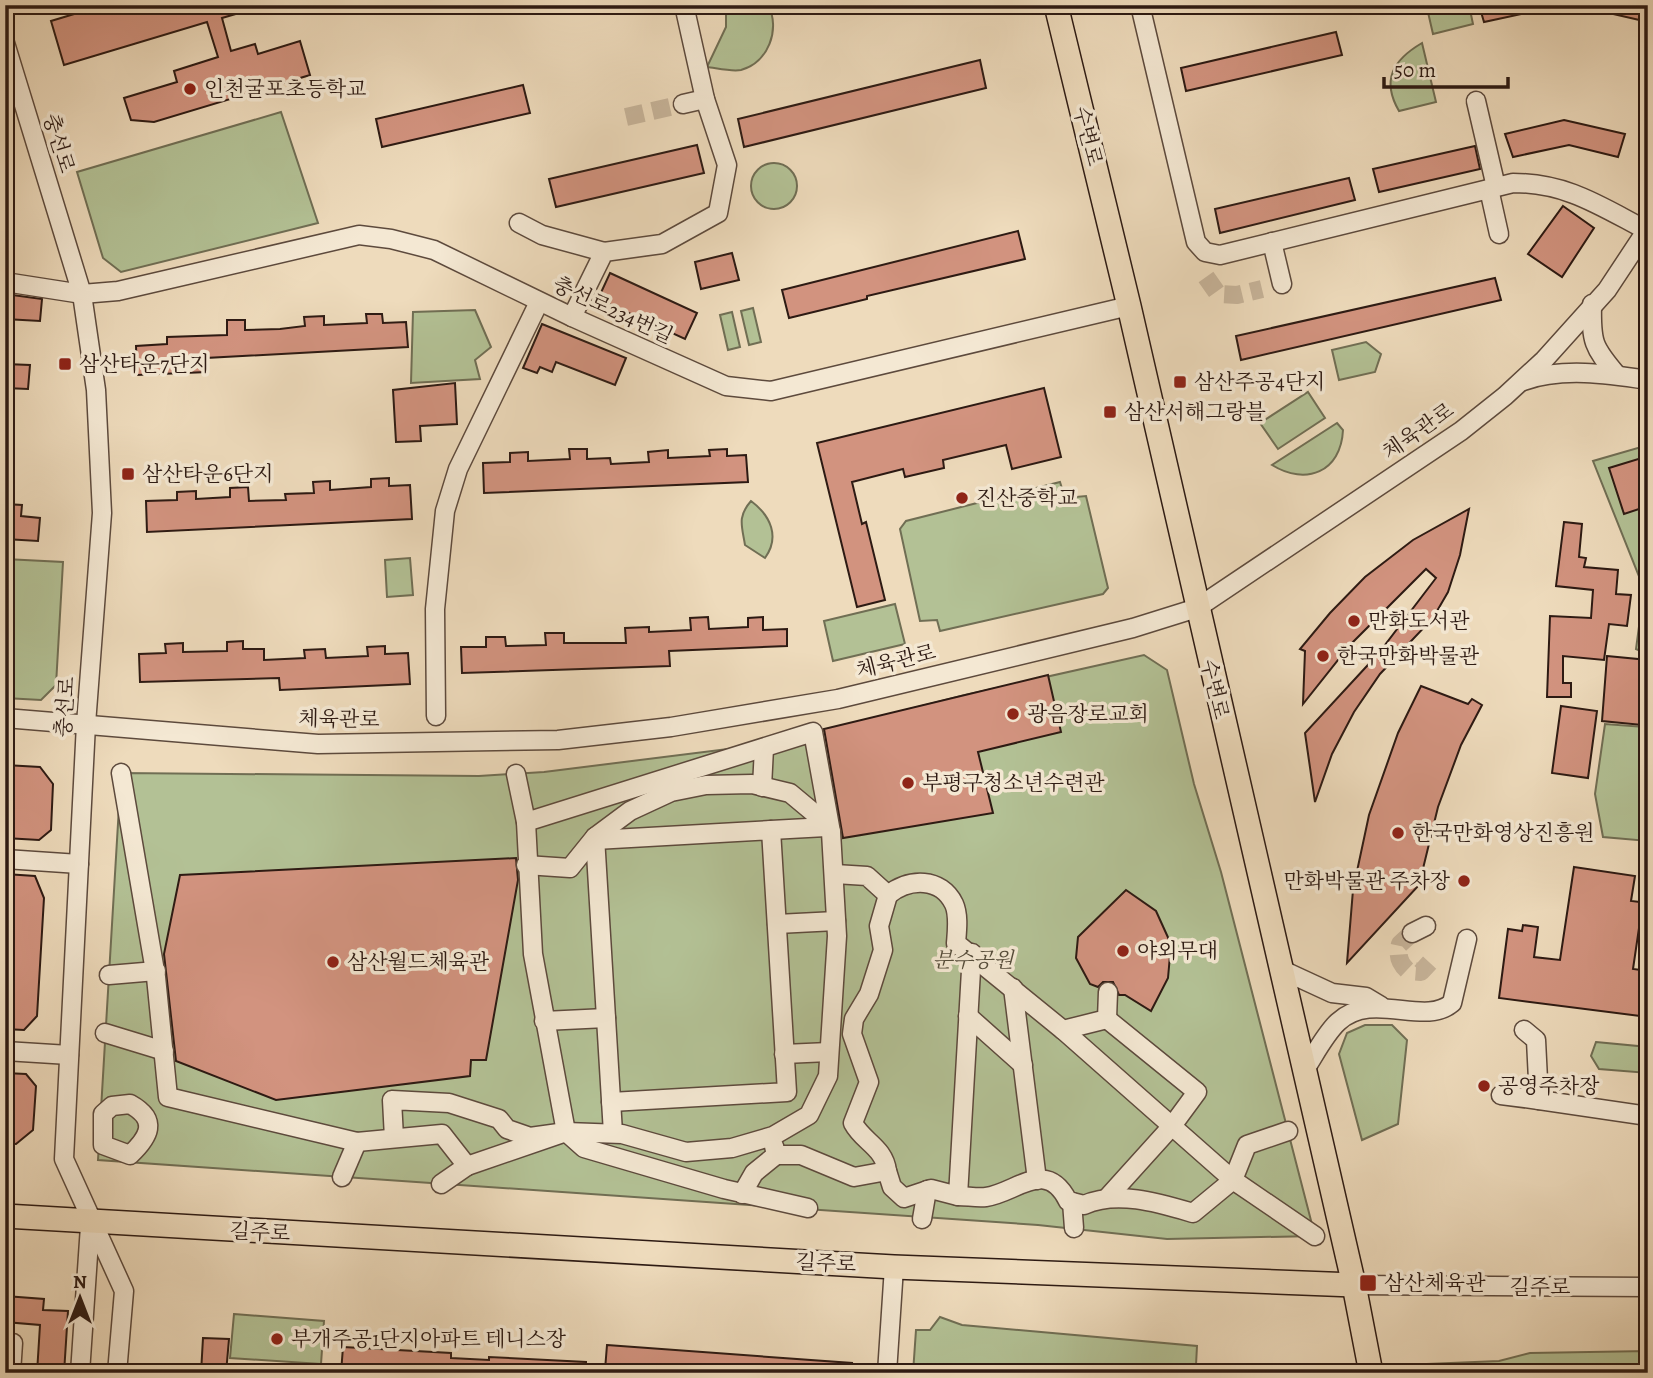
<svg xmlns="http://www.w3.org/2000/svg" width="1653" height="1378" viewBox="0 0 1653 1378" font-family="Alegreya,'Noto Serif KR',serif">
<rect width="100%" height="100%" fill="#eedbbc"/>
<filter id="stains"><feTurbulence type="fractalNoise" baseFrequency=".00286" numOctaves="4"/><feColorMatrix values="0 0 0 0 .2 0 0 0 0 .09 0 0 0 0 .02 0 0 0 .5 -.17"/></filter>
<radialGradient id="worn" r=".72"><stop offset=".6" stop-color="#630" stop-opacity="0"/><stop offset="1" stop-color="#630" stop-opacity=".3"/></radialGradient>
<g fill="#b3c195" stroke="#706e54" stroke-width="2">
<path d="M726,5h42c13,24 0,58 -27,65 -9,2 -25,-2 -34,-3l19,-40z"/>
<polygon points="1436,5 1469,5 1473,24 1433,34 1427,8"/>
<path d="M1422,43l14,59 -37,9c-18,-31 -6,-51 23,-68z"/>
<polygon points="281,112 318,223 121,272 103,258 77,172"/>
<circle cx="774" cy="186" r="23"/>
<polygon points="753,308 761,342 749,345 741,311"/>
<polygon points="475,310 491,347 475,360 480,379 411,383 413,312"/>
<polygon points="732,312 740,347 728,350 720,315"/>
<polygon points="1366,342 1381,354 1375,372 1339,380 1332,350"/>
<polygon points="1308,392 1325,418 1278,449 1260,423"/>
<path d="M1337,423l6,7c-2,42 -37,56 -71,35z"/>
<polygon points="1648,445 1648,654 1636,649 1644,589 1593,461"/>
<polygon points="1060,482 1065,498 1086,496 1108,588 1103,594 940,631 937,620 920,621 900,529 906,521"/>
<path d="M751,501c20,15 29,36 14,57l-20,-13c-3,-19 -8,-28 6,-44z"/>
<polygon points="410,558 413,595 387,597 385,560"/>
<polygon points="5,559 63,562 56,685 41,700 5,698"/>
<polygon points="895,604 905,644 833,661 824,621"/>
<polygon points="1144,655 1167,670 1194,784 1221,872 1315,1236 1167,1239 1038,1225 98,1160 121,773 479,776 544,772 776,743 965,695"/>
<polygon points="1648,696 1648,841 1603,837 1595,794 1605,724 1644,727"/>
<polygon points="1365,1025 1392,1025 1407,1040 1398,1124 1362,1140 1339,1054 1347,1033"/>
<polygon points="1596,1042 1648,1047 1648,1073 1599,1069 1591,1056"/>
<polygon points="234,1314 324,1321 321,1364 230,1358"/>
<polygon points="940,1317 962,1325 1197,1346 1196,1365 1200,1373 913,1373 916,1330 930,1330"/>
<polygon points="1648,1351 1648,1373 1419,1373 1427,1364 1499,1361 1530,1353"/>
</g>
<g fill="#d2937f" stroke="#2d1a13" stroke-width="2">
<polygon points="104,5 144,5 146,12 169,5 253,5 253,9 222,18 231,51 255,44 258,54 300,41 310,75 154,122 131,120 124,98 177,82 174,71 218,57 207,22 64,65 51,21"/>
<polygon points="1479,5 1534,5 1535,11 1484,22"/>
<polygon points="1601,5 1648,5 1648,22 1600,11"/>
<polygon points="1336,32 1342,55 1186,91 1181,68"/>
<polygon points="980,60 986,88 744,147 738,119"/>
<polygon points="523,85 530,113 382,147 376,119"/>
<polygon points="1564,120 1625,134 1618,157 1569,145 1513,157 1505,134"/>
<polygon points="697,145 704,173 556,207 549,179"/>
<polygon points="1475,146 1480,169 1379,192 1373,169"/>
<polygon points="1349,178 1355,200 1220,233 1215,209"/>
<polygon points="1563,206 1594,228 1562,277 1528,254"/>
<polygon points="1018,231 1025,259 867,296 867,299 789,318 782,290"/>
<polygon points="732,253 739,280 701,289 695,262"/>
<polygon points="610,273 697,313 685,339 598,299"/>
<polygon points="1495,278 1501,300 1241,360 1236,336"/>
<polygon points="5,294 42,299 40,321 5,319"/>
<polygon points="366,314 382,314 383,323 406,322 408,347 206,358 207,372 137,375 136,346 167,344 167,337 227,335 227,320 245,320 245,330 280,329 305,326 304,317 324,316 324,325 367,323"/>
<polygon points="542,324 626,358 615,385 556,362 552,372 540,367 537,373 523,368"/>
<polygon points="5,364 30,365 28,389 5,388"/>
<polygon points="455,383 457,424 420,426 421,441 396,442 393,390"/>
<polygon points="1044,388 1061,457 1012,469 1006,445 943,460 944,468 905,477 903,469 852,482 862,524 866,522 885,600 857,607 817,443"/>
<polygon points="569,449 587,449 587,459 610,458 611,464 649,462 648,452 668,450 668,458 710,456 709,450 727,449 727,456 746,455 748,482 484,493 483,463 510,462 510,453 528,452 528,461 570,459"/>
<polygon points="1648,456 1648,506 1624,514 1609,468"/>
<polygon points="389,478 389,486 410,485 412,519 147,532 146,501 177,500 177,492 196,491 196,499 230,497 230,488 248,487 249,501 286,500 285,494 314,493 313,482 330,481 330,490 371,487 371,479"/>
<polygon points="5,504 22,505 21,516 40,518 38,541 5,539"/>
<polygon points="1469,509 1460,555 1448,592 1433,618 1380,674 1354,712 1332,754 1315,802 1305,733 1378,654 1436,578 1426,569 1350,645 1303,704 1305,651 1300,649 1330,613 1365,577 1413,540"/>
<polygon points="1564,522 1582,524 1579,557 1586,558 1584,567 1618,570 1616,594 1631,595 1627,626 1609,624 1604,660 1563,656 1563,683 1571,683 1571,697 1547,697 1550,616 1591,618 1593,590 1556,586"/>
<polygon points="708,617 709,629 748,627 748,618 763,617 763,630 787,629 787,646 669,651 670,666 462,673 461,647 486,647 486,637 505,637 506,646 546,645 545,633 564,633 564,643 626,643 625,628 649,627 649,632 691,630 690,618"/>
<polygon points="243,641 243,649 264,649 264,660 305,658 304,650 325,649 326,658 368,656 367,647 385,646 385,654 408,653 410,684 280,690 279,678 140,682 139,654 166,653 165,644 183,643 183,652 227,651 227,642"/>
<polygon points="1607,656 1648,660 1642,725 1602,721"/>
<polygon points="1048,675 1061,732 978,752 993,813 843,838 824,729"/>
<polygon points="1421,686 1468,704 1472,699 1482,705 1461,745 1438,807 1419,885 1347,963 1353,890 1369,815 1398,733"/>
<polygon points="1561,706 1597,711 1588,778 1552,773"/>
<polygon points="5,765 40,767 53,784 51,830 39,840 5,838"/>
<polygon points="516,858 518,880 486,1060 471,1060 470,1076 276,1100 176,1061 164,954 180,875"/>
<polygon points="1574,867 1635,876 1631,901 1648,903 1648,929 1639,928 1633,969 1648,971 1648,1017 1499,998 1508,929 1522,931 1523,925 1538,927 1534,957 1560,960"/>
<polygon points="5,874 35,876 44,898 37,1016 24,1030 5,1029"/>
<polygon points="1126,890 1156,911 1171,944 1168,978 1151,1011 1125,995 1119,995 1113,982 1103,982 1098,987 1090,984 1076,958 1078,937"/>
<polygon points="5,1073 26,1074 36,1086 33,1130 16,1144 5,1143"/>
<polygon points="5,1296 44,1299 43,1310 68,1311 64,1373 37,1373 40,1325 5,1322"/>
<polygon points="203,1338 229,1339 226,1373 201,1373"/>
<polygon points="607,1345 852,1363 851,1373 648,1373 605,1370"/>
<polygon points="343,1347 451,1353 451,1358 489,1360 489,1357 586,1362 586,1373 341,1373"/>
</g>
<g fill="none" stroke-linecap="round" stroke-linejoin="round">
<g stroke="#c7b49a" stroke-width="18" stroke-dasharray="18 9" stroke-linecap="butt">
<polyline points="626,117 683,104"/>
<polyline points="1206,277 1218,294 1237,295 1262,289"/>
<path d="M1412,933l-12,11c-3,12 -1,19 8,27l13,1 13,-14"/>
</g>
<defs>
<g id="minor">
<path d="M1140,5l56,237 9,10 15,3 293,-72c54,0 87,23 133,47"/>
<polyline points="5,43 82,294 96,390 102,513 86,724 64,1159 124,1291 117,1373"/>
<polyline points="1476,101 1496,187"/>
<polyline points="683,104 705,99"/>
<polyline points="1489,189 1499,234"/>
<polyline points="519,223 542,235 604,252"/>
<polyline points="1272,242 1282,284"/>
<polyline points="5,282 82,294 118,291 359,235 391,239 434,250 572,317 726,386 771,391 1129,306"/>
<path d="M1592,304c-1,38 1,43 25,71"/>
<polyline points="572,317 604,252 662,244 718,213 727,165 705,99 684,5"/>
<path d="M1523,381c39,-14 85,-7 125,-1"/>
<polyline points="436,716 435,609 445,511 458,469 539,302"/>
<polyline points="5,718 318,744 558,740 671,727 838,699 1133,628 1197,608 1461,431 1505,396 1544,360 1607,290 1648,228"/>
<polyline points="121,773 156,977 168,1097 357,1142 442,1134 467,1166 441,1184"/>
<polyline points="762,787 764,748"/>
<polyline points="526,822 813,732 831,832"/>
<polyline points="771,830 826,827"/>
<polyline points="595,837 613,1133"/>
<polyline points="595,840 771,830 787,1092 611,1102"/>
<polyline points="5,859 79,864"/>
<path d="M835,874l32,2 21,19 -9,31 4,24 -14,44 -15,25 -2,15 17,48 -16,41c10,19 31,24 34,48"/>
<path d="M888,895c21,-17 53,-18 66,9 5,11 3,27 2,39l107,87 44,-11 1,-27"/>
<polyline points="777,924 836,921"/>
<polyline points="1412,933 1426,926"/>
<polyline points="1280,969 1332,993 1366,997 1381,1006"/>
<polyline points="109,975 156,971"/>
<polyline points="1013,988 1037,1180"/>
<polyline points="968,1016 1023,1065"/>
<polyline points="1107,1019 1197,1092 1172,1126 1107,1198"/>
<polyline points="544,1021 606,1018"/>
<polyline points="1063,1030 1233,1180 1315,1236"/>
<polyline points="1524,1030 1536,1040 1539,1100 1648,1116"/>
<polyline points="105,1033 164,1051"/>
<polyline points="5,1051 69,1055"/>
<polyline points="784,1054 829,1052"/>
<path d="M1304,1071c10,-15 21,-37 34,-49 34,-32 86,5 114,-19l15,-64"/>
<polyline points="1501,1095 1539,1100"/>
<path d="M130,1104c29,16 19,33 0,51l-27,-10v-31l9,-8z"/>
<polyline points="566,1132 584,1148 724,1189 808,1208"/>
<polyline points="394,1138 392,1100 449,1103 499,1119 507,1129 530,1137 566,1132 622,1134 686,1152 732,1148 773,1136 809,1115 828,1076 837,936 831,832 814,813 790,793 752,784 706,785 671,792 630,811 595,837 570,868 526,865"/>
<polyline points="776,1155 801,1155 854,1177 887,1171 892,1187 904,1198 931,1189 958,1196 972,953"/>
<polyline points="467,1166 566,1132 533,954 526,822 516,774"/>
<polyline points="342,1177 357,1142"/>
<polyline points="742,1194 754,1173 776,1155 774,1146"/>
<path d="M958,1196c9,0 19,2 28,1 30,-4 60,-40 82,4l16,4c33,-15 75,-2 109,8l40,-33 14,-35 41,-14"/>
<polyline points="1072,1202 1074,1228"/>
<polyline points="922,1219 927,1190"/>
<polyline points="1354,1285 1648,1287"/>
<polyline points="5,1343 13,1343 11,1373"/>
<polyline points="80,1373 90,1226"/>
<polyline points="887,1373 894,1267"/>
</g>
<g id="major">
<polyline points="1056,5 1129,306 1354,1285 1371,1373"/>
<polyline points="5,1216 894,1267 1354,1285"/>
</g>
</defs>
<use href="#minor" stroke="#5d4a3d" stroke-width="21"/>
<use href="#major" stroke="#2d1a13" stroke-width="26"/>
<use href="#minor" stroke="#f4e8d3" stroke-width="18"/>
<use href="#major" stroke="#eedbbc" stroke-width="23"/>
</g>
<g fill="#8f2418" stroke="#f4e8d3" stroke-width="2.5">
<circle cx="190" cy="89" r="7"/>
<rect x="58" y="357" width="14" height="14" rx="3.5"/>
<rect x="1173" y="375" width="14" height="14" rx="3.5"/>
<rect x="1103" y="405" width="14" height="14" rx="3.5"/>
<rect x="121" y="467" width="14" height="14" rx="3.5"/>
<circle cx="962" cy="498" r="7"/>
<circle cx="1354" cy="621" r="7"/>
<circle cx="1323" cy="656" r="7"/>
<circle cx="1013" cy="714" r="7"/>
<circle cx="908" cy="783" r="7"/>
<circle cx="1398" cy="833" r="7"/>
<circle cx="1464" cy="881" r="7"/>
<circle cx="1123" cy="951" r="7"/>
<circle cx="333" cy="962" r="7"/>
<circle cx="1484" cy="1086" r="7"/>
<rect x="1359" y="1274" width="18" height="18" rx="3.5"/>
<circle cx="277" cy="1339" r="7"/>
</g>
<g text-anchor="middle" stroke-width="7" stroke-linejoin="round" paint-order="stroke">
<g font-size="21" fill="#2d1a13" stroke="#f4e8d3" text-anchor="start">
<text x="204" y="96">인천굴포초등학교</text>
<text x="79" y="371">삼산타운7단지</text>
<text x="1194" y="389">삼산주공4단지</text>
<text x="1124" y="419">삼산서해그랑블</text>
<text x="142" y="481">삼산타운6단지</text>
<text x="976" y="505">진산중학교</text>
<text x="1368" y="628">만화도서관</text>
<text x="1337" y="663">한국만화박물관</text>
<text x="1027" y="721">광음장로교회</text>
<text x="922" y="790">부평구청소년수련관</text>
<text x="1412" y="840">한국만화영상진흥원</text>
<text x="1450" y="888" text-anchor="end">만화박물관 주차장</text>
<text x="1137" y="958">야외무대</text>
<text x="347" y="969">삼산월드체육관</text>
<text x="1498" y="1093">공영주차장</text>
<text x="1384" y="1290">삼산체육관</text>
<text x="291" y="1346">부개주공1단지아파트 테니스장</text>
</g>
<g font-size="21" fill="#2d1a13" stroke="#f4e8d3">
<text transform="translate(1088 136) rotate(76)" y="7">수변로</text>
<text transform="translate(59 143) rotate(73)" y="7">충선로</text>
<text transform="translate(613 310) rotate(25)" y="7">충선로234번길</text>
<text transform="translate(1418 431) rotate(-35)" y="7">체육관로</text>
<text transform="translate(896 661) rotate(-14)" y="7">체육관로</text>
<text transform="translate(1215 689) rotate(77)" y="7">수변로</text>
<text transform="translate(65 707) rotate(-86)" y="7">충선로</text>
<text transform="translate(339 719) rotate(1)" y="7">체육관로</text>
<text transform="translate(260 1232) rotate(3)" y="7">길주로</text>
<text transform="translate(826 1263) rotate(3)" y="7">길주로</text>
<text x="1540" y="1294">길주로</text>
</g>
<g font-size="21" font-style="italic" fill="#554c3a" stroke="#f4e8d3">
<text x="973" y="967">분수공원</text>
</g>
</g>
<rect width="1653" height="1378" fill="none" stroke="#eedbbc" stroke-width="28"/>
<rect x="7" y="7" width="1639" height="1364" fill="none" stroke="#2d1a13" stroke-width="3.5"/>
<rect x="14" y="14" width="1625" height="1350" fill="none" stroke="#2d1a13" stroke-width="2"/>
<g transform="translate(80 1298)" stroke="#f4e8d3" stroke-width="5" paint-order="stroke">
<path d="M0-5L12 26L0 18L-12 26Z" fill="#2d1a13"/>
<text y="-10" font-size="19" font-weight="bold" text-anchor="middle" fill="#2d1a13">N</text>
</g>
<path d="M1384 77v10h124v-10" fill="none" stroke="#2d1a13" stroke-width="3.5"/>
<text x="1394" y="77" font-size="21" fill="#2d1a13" stroke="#f4e8d3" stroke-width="5" paint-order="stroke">50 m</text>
<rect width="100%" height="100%" filter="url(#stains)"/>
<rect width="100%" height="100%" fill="url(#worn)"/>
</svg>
